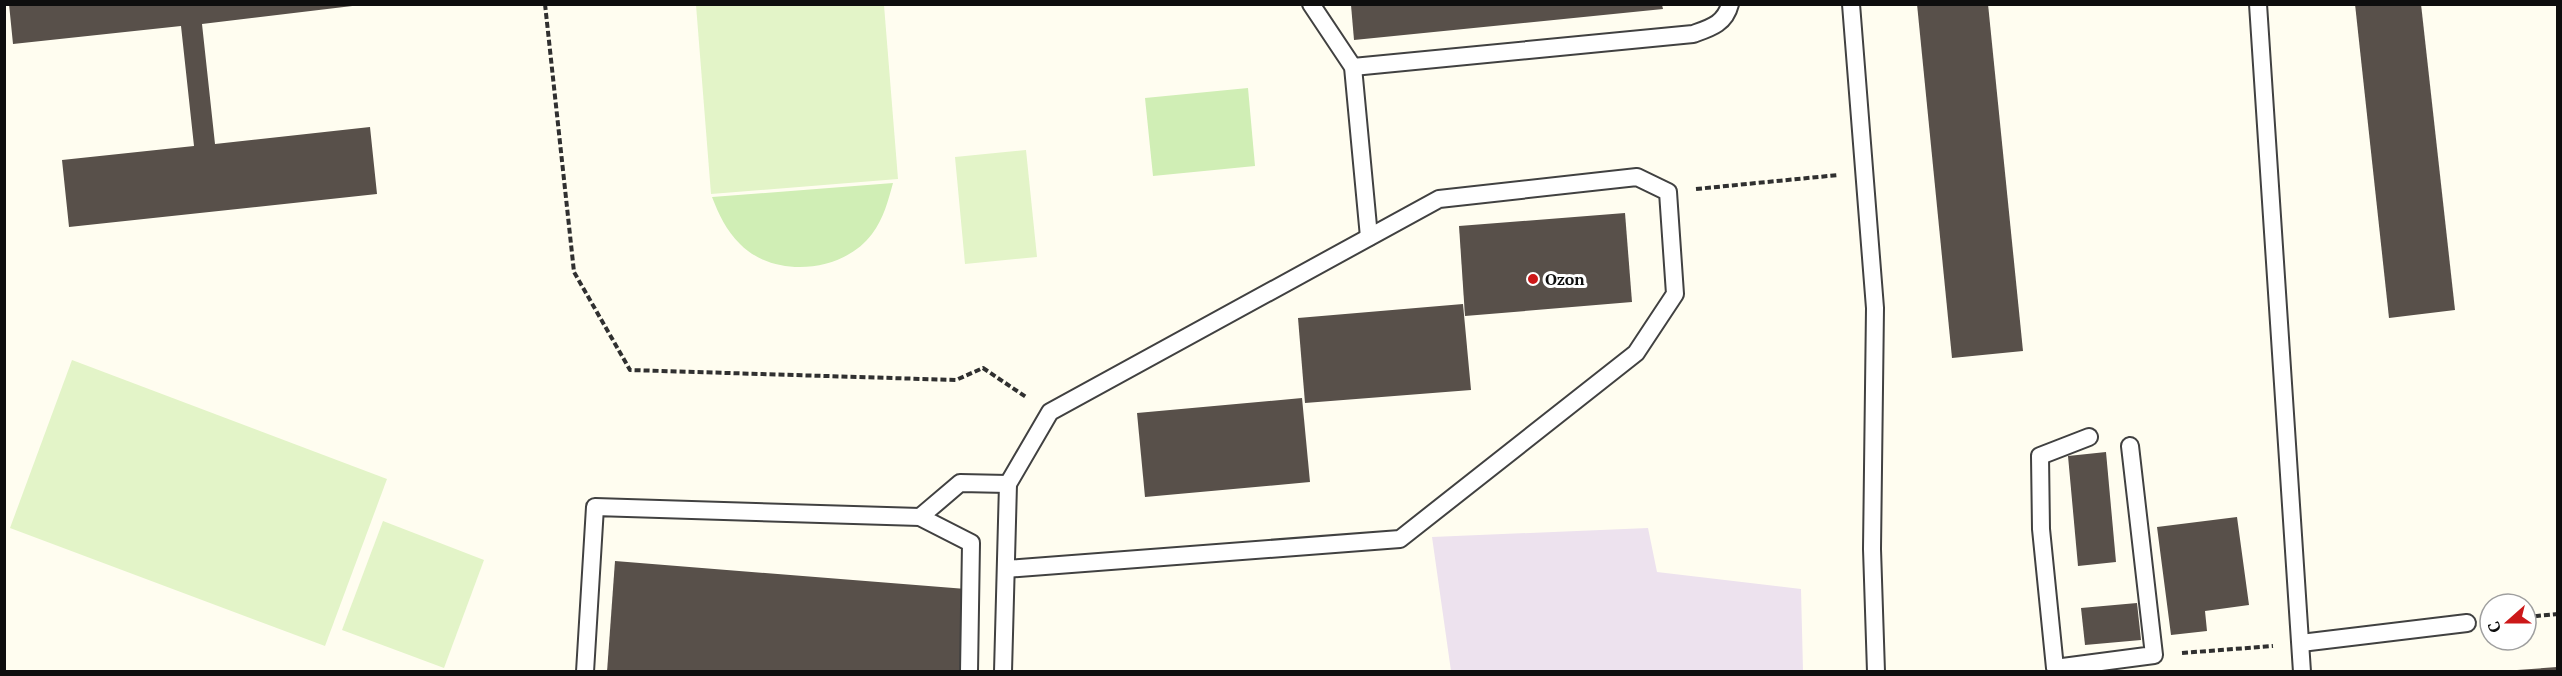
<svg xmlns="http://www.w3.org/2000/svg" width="2562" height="676" viewBox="0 0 2562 676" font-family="'PT Serif',serif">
<rect width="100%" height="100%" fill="#fffdf0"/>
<polygon fill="#ede2ee" points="1648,528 1657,572 1801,589 1803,671 1451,671 1432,537"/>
<g fill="#d0eeb5">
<polygon points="1248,88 1255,166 1153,176 1145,98"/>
<path d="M893,183c-5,18 -9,35 -21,51 -29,39 -98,45 -132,10 -14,-14 -21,-29 -28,-47z"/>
</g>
<g fill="#e3f4c8">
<polygon points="696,5 884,5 898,179 711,194"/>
<polygon points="1026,150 1037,257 965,264 955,157"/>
<polygon points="72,360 387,479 325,646 10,528"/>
<polygon points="383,521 484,560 444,668 342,630"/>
</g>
<g fill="#58504a">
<polygon points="9,4 369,4 202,24 215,144 370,127 377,194 69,227 62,160 194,146 181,26 13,44"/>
<polygon points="1917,4 1988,4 2023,351 1952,358"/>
<polygon points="2355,4 2421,4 2455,310 2389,318"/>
<polygon points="1351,5 1662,5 1663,9 1354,40"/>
<polygon points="1625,213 1632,302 1465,316 1459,226"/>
<polygon points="1463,304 1471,390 1305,403 1298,318"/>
<polygon points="1302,398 1310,482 1145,497 1137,413"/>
<polygon points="2106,452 2116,562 2078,566 2068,456"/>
<polygon points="2237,517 2249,605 2205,611 2207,631 2171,635 2157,527"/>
<polygon points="615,561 966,589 960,672 607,672"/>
<polygon points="2137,603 2141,640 2085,645 2081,608"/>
<polygon points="2557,667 2557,672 2517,672 2517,670"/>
</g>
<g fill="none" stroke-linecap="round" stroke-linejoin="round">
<defs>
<g id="service">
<polyline points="1311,4 1353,67 1369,237"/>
<polyline points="1851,4 1875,308 1872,549 1876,672"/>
<polyline points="2258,4 2302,672"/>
<path d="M1353,67l340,-33c17,-6 32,-10 37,-30"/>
<polyline points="2089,437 2040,456 2041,529 2055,668 2154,655 2130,446"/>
<polyline points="920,517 960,483 1008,484 1050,412 1439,199 1637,177 1668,192 1675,294 1636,353 1400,539 1006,569"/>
<polyline points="2301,643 2467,623"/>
<polyline points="585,672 595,507 920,517 971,543 969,672"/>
<polyline points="1003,672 1008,484"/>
</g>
</defs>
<use href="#service" stroke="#414141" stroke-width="20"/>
<g stroke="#303030" stroke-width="4" stroke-dasharray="6 3" stroke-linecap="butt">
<polyline points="545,4 574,272 630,370 956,380 983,368 1026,397"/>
<polyline points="1696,189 1838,175"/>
<polyline points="2526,617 2558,614"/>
<polyline points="2182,653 2273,646"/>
</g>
<use href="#service" stroke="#fff" stroke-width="16"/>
</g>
<circle fill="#cc1819" stroke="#fff" stroke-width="2" cx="1533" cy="279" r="6"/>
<g text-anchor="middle" stroke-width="6" stroke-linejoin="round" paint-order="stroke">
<g font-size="16" font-weight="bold" fill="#0e0e0e" stroke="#fff" text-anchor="start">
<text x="1545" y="285">Ozon</text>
</g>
</g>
<rect width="2562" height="676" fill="none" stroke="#0e0e0e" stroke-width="12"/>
<g transform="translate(2508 622) rotate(249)"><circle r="28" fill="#ffffff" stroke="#9f9f9f" stroke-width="1.5"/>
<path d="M0-4.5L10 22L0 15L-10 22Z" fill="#cc1819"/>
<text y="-9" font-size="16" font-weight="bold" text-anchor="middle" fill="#0e0e0e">С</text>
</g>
</svg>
